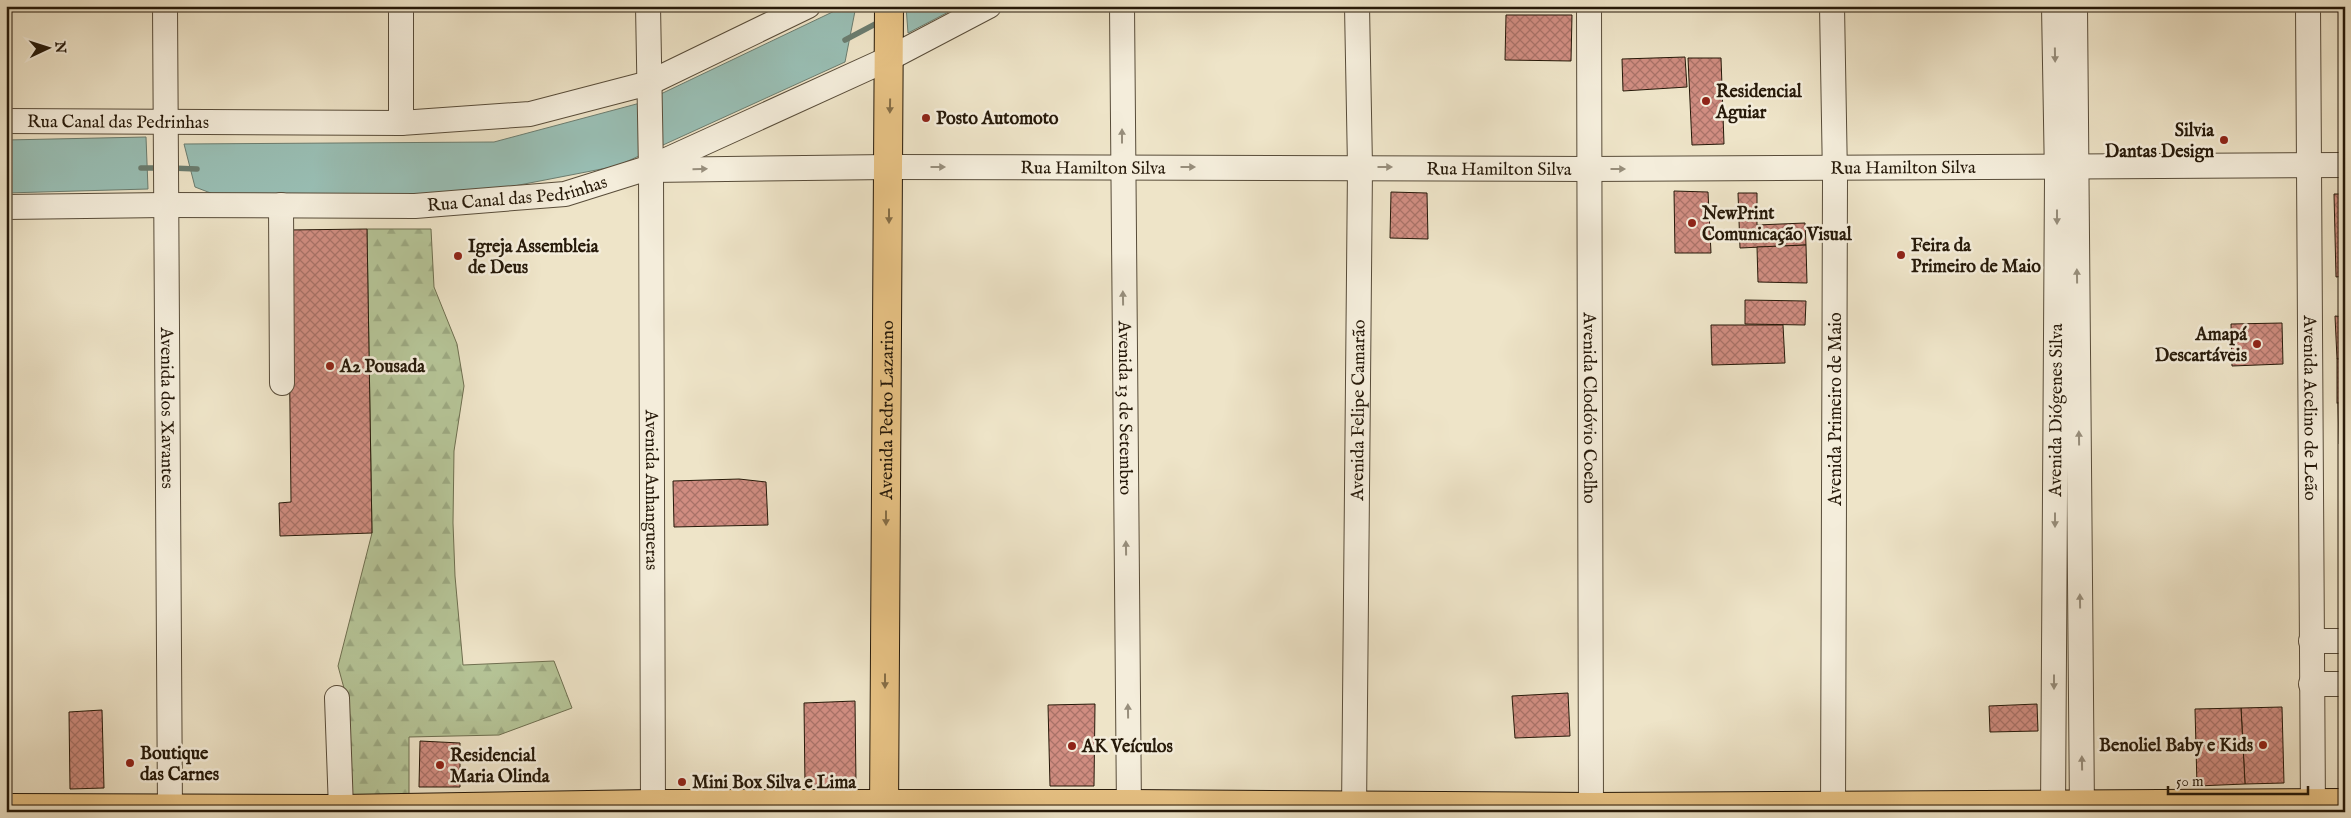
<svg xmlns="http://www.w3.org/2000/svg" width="2351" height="818" viewBox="0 0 2351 818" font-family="'IM FELL English',serif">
<defs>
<pattern id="forest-firs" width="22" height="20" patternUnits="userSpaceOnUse" patternTransform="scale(1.25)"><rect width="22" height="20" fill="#b6c598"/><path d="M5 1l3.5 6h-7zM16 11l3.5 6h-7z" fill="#9ca982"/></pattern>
<pattern id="building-cross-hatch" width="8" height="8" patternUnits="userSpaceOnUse" patternTransform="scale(1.25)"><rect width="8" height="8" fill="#d08d81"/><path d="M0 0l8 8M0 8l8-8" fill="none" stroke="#a97268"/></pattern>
</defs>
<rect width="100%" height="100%" fill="#eee4c8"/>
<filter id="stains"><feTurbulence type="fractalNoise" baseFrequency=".004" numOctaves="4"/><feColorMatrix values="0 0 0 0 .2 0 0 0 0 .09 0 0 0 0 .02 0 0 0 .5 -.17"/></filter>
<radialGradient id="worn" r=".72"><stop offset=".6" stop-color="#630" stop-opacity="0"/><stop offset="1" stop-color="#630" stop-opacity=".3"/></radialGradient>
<polygon fill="url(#forest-firs)" stroke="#6e6f50" points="367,229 431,229 434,287 457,344 464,386 454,451 453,523 455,576 463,665 554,661 572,708 499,735 409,737 409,795 351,796 348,703 338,666 372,533"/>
<g fill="#99bfb5" stroke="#6b7d70">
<polygon points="845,6 856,6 845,62 617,166 478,193 221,197 195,187 184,144 494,142 644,102"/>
<polygon points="906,6 960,6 908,33"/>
<polygon points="146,137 148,189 6,193 6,140"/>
</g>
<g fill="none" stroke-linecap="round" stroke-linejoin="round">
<g stroke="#6b7d70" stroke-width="5.5">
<polyline points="845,40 881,21"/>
<polyline points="141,168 162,168"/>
<polyline points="171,168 197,169"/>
</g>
</g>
<g fill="url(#building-cross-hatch)" stroke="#261909">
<polygon points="1506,15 1572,15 1571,61 1505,60"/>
<polygon points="1685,57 1687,87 1623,91 1622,59"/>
<polygon points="1688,58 1721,58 1724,144 1692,145"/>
<polygon points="1674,191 1708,192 1711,253 1675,253"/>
<polygon points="1391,192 1427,193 1428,239 1390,238"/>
<polygon points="1738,193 1757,193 1757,225 1805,223 1806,245 1740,248"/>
<polygon points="2334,194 2345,194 2345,276 2336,277"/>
<polygon points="367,229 372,533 280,536 279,503 291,502 288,230"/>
<polygon points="1806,245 1807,283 1758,282 1757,247"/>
<polygon points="1745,300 1806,301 1805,325 1745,324"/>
<polygon points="2335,316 2345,317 2345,359 2337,359"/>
<polygon points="2282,323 2283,364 2232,366 2231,324"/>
<polygon points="1711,325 1783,325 1785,363 1712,365"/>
<rect x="2337" y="359" width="8" height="44"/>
<polygon points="2338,403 2345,403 2345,444 2339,444"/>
<polygon points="739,479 766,482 768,525 674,527 673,481"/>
<polygon points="1568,693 1570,736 1515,738 1512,696"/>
<polygon points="855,701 856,783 805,787 804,703"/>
<polygon points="1095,704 1094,786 1050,786 1048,705"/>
<polygon points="2037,704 2038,731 1990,732 1989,706"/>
<polygon points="2282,707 2284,783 2245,784 2241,708"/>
<polygon points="2241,708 2245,784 2197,786 2195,709"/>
<polygon points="102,710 104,788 70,789 69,712"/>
<polygon points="420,741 460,743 460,787 419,787"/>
</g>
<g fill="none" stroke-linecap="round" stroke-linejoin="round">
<defs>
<g id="minor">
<path id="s1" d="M165,6l5,806"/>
<polyline points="401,6 401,123"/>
<path id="s2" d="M648,6l3,164 2,642"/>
<path id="s3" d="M1122,6l7,806"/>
<path id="s4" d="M1589,6l2,806"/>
<polyline points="1832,6 1835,178 1833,812"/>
<polyline points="2075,6 2082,812"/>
<path id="s5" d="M2308,6l5,806"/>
<path id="s6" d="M6,121l395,2 129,-9 119,-31 159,-77"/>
<path id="s7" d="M651,170l238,-3 699,2 757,-4"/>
<polyline points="281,205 282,383"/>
<path id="s8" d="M6,207l159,-2 250,1 150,-12 86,-27 239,-109 99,-52"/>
<polyline points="2311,641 2345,641"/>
<polyline points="2311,684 2345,684"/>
<polyline points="337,698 341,809"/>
<path id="s9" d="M1354,812l6,-645 -3,-161"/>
<path id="s10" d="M2053,812l4,-634 -3,-172"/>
</g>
<g id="major">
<polyline points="6,808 341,809 653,804 1129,804 1591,807 2345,803"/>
<path id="s11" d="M884,812l5,-806"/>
</g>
</defs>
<use href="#minor" stroke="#584c39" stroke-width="26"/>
<use href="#major" stroke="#261909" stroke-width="30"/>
<use href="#minor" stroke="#f4eddb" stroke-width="24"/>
<use href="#major" stroke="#e7c284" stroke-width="28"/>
</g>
<defs><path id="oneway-solid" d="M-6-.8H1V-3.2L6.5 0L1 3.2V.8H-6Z" transform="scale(1.25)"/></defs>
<g fill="#978e7c">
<use href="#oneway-solid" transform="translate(2055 55) rotate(89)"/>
<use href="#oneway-solid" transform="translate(1122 136) rotate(-90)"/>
<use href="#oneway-solid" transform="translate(938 167)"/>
<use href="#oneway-solid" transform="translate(1188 167)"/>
<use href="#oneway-solid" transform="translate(1385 167)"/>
<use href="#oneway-solid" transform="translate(700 169) rotate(-1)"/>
<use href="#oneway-solid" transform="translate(1618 169)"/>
<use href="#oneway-solid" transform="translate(2057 217) rotate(90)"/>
<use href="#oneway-solid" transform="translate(2077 276) rotate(-91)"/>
<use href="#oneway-solid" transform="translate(1123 298) rotate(-91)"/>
<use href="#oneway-solid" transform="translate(2079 438) rotate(-91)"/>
<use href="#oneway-solid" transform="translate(2055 520) rotate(90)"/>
<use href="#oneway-solid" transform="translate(1126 548) rotate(-91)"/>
<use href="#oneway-solid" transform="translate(2080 601) rotate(-91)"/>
<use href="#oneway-solid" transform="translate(2054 682) rotate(90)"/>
<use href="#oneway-solid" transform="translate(1128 711) rotate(-91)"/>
<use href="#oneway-solid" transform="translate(2082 763) rotate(-91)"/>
</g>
<g fill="#866e46">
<use href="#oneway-solid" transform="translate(890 106) rotate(91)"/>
<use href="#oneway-solid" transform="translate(889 216) rotate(90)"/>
<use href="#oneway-solid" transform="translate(886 518) rotate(90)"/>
<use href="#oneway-solid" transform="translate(885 681) rotate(90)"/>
</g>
<g fill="#8f2418" stroke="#f4eddb" stroke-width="2">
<circle cx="1706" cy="101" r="5"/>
<circle cx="926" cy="118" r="5"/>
<circle cx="2224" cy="140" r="5"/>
<circle cx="1692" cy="223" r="5"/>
<circle cx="1901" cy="255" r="5"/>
<circle cx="458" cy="256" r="5"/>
<circle cx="2257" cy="344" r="5"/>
<circle cx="330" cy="366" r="5"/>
<circle cx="2263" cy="745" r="5"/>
<circle cx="1072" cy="746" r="5"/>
<circle cx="130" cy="763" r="5"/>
<circle cx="440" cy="765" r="5"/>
<circle cx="682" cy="782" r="5"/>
</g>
<g text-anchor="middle" stroke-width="5" stroke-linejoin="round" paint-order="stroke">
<g font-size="18" font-weight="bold" fill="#261909" stroke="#f4eddb" text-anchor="start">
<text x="1716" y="97">Residencial<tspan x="1716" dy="21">Aguiar</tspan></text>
<text x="936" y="124">Posto Automoto</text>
<text x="2214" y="136" text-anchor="end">Silvia<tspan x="2214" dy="21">Dantas Design</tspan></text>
<text x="1702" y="219">NewPrint<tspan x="1702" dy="21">Comunicação Visual</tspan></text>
<text x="1911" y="251">Feira da<tspan x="1911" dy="21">Primeiro de Maio</tspan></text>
<text x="468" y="252">Igreja Assembleia<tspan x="468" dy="21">de Deus</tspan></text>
<text x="2247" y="340" text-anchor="end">Amapá<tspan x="2247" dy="21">Descartáveis</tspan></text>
<text x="340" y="372">A2 Pousada</text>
<text x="2253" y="751" text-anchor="end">Benoliel Baby e Kids</text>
<text x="1082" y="752">AK Veículos</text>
<text x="140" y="759">Boutique<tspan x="140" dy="21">das Carnes</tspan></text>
<text x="450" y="761">Residencial<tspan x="450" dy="21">Maria Olinda</tspan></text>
<text x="692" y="788">Mini Box Silva e Lima</text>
</g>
<g font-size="18" fill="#261909" stroke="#f4eddb">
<text dy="6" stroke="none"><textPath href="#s6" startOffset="112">Rua Canal das Pedrinhas</textPath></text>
<text dy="6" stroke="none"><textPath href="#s7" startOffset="442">Rua Hamilton Silva</textPath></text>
<text dy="6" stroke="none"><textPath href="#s7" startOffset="1252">Rua Hamilton Silva</textPath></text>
<text dy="6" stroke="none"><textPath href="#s7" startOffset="848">Rua Hamilton Silva</textPath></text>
<text dy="6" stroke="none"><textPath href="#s8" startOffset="512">Rua Canal das Pedrinhas</textPath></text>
<text dy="6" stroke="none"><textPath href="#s1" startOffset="402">Avenida dos Xavantes</textPath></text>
<text dy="6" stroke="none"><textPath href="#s11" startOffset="402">Avenida Pedro Lazarino</textPath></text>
<text dy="6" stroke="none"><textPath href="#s3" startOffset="402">Avenida 13 de Setembro</textPath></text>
<text dy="6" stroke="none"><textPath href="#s9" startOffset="402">Avenida Felipe Camarão</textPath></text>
<text dy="6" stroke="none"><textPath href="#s4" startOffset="402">Avenida Clodóvio Coelho</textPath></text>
<text transform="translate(1835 409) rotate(-90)" y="6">Avenida Primeiro de Maio</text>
<text dy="6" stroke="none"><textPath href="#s10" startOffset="402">Avenida Diógenes Silva</textPath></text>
<text dy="6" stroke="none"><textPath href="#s5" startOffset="402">Avenida Acelino de Leão</textPath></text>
<text dy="6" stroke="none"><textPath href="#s2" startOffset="484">Avenida Anhangueras</textPath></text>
</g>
</g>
<rect width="2351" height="818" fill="none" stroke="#eee4c8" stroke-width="25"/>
<rect x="8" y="8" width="2336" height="803" fill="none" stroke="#261909" stroke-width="2.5"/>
<rect x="12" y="12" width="2326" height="793" fill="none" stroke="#261909"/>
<g transform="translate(48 48) rotate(86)" stroke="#f4eddb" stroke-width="4" paint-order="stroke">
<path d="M0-4L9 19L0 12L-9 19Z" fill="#261909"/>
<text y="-8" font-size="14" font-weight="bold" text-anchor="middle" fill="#261909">N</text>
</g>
<path d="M2168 786v8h140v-8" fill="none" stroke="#261909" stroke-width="2.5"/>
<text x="2176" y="786" font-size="15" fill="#261909" stroke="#f4eddb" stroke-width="4" paint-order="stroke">50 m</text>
<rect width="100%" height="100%" filter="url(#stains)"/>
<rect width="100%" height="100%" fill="url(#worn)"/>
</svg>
